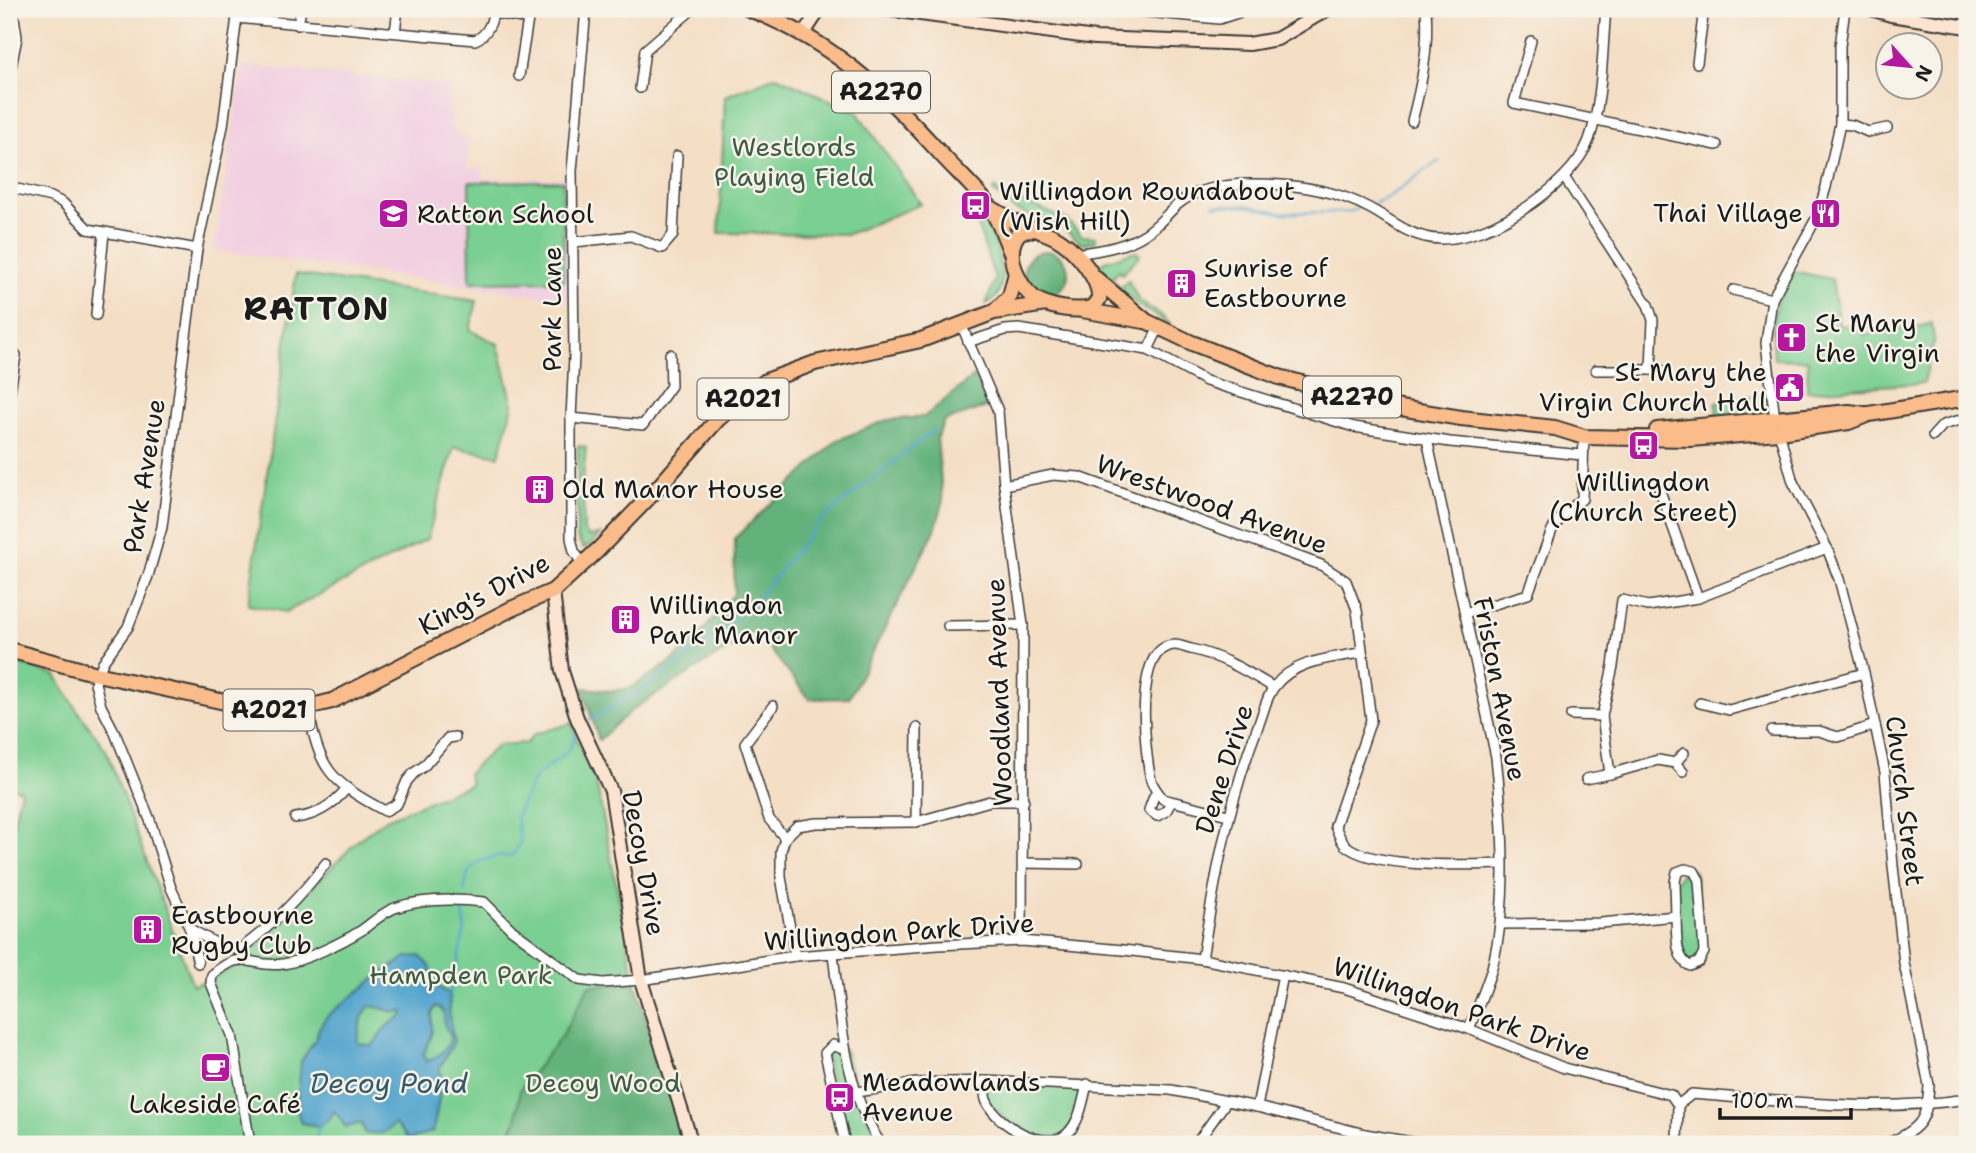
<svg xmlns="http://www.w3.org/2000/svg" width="1976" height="1153" viewBox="0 0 1976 1153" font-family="'Shantell Sans',sans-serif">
<rect width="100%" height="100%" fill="#f7f3e8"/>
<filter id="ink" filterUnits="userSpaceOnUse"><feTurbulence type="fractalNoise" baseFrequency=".0143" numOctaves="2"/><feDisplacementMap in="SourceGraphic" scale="14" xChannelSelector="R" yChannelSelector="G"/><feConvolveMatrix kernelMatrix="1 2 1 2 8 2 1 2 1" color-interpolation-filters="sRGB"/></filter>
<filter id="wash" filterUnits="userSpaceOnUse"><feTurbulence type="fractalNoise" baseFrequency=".00686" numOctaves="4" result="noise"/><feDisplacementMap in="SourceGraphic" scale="28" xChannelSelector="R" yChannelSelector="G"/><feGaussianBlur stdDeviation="1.57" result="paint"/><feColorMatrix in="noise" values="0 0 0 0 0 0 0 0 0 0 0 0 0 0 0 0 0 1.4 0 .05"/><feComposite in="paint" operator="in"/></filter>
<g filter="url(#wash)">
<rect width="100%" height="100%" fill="#f4dec4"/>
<polygon fill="#f2cfe1" points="243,65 450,85 448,109 455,134 468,136 468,169 483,168 484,179 568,178 570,300 214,250"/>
<g fill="#7acf92" stroke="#4b7657" stroke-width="2">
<polygon points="776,76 857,112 921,204 848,234 719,233 725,96"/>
<polygon points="563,181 564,281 470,282 469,182"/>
<polygon points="995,188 1001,193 1066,219 1082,236 1095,237 1096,242 1081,243 1062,227 1015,210 993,191"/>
<path d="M972,202c18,18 48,90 14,102l9,-25 -20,-62 -9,-10z"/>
<polygon points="1135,251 1140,255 1122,274 1119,270 1112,278 1119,286 1122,286 1128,280 1139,301 1160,314 1171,325 1137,305 1099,266 1105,261"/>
<path d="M1793,271l39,8 7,46 25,3v7l49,-9 2,2 17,-5 2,16 -10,44 -117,8 1,-31 -34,-1c-3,-37 -2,-56 19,-88z"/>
<polygon points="296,274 477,301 470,330 498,344 513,405 499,456 454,447 427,539 286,612 248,605"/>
<polygon points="1761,395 1765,397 1767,409 1764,413 1713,417 1713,415 1717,414 1716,402"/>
<polygon points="578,446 586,447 583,478 584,531 589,537 601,534 589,546 583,548 577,537"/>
<polygon points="9,661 56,675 77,710 106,750 193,986 235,967 358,840 386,819 471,784 468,773 498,745 527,743 534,734 573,723 578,742 595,776 635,981 685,1144 9,1144 9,843 21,790 9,786"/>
<polygon points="1685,869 1694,871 1704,952 1699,962 1682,962 1675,882"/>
<polygon points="833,1045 845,1050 857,1092 881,1144 845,1144 825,1053"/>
<polygon points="985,1081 1087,1084 1067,1136 1029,1139 986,1102"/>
</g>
<g fill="#63b27c" stroke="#40674c" stroke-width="2">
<circle cx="1046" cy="273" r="22"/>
<polygon points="974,376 990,406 944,421 937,438 943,503 935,530 849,698 809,699 756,631 632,710 599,740 582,688 613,691 630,688 671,662 699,636 734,594 735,538 837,440 887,420 924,417"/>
<polygon points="635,981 685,1144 505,1144 516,1120 520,1090 563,1034 589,986"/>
</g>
<path fill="#52a4cd" stroke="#376074" stroke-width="2" fill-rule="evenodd" d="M420,956l10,10 5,19 15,9 -1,20 5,28 -14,25 1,21 -8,43 -24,9 -14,-16 -12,9 -17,1 -5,-11 -15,4 -12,-16 -5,9 -10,6 -18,-3 -4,-13 4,-49 14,-21 4,-12 8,-12 55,-43 25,-16zM372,1006l23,6 8,-1 1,3 -18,13 -14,19 -14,-3 -1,-2 5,-23 6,-11zM436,1006c11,5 7,10 9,20 2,7 5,3 5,11 0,10 -14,23 -24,24l-3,-6 9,-20v-22z"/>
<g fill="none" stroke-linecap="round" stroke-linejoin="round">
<g stroke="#52a4cd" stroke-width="2.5">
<path d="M1375,203c20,-6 43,-31 65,-42"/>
<polyline points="1214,205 1248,206 1282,213 1348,212 1357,209"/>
<polyline points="587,722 644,688 698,650 756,600 822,519 934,430"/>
<polyline points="464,892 468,873 478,862 497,856 511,856 515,852 520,843 516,816 535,777 568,751 577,733"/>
<polyline points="450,994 465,929 463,908"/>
<polyline points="409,1140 409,1144"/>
<polyline points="315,1144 319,1126"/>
</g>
</g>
</g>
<g filter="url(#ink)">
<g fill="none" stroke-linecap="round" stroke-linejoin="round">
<defs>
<g id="street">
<polyline points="1115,9 1219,19 1250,9"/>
<polyline points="494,13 528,19 519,76"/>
<path d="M236,18l239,22c12,-5 18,-18 18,-31"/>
<polyline points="298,25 301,9"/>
<polyline points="395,32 398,9"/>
<polyline points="1531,41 1514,103 1717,145"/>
<polyline points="1697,63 1704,9"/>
<polyline points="9,77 17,37 13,11 10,9"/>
<polyline points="640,88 645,50 688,13 690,9"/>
<path d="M1412,121c10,-38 17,-73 14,-112"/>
<polyline points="1840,124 1852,125 1868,132 1887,128"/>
<polyline points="1564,177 1648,305 1653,320 1651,370 1596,370"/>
<polyline points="9,187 51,197 63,203 88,229 197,249"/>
<polyline points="574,242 631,236 662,248 673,235 677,156"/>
<path d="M1075,254c22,-3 51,-7 70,-20 13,-8 21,-19 32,-29 18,-16 45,-20 69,-21 43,-1 86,4 123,24 19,10 35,24 56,29 52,14 147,-50 164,-97 14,-39 13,-90 17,-131"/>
<polyline points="1733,290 1772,299"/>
<polyline points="96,315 104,233"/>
<polyline points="961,324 998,411 1004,485 1023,625 1022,941"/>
<polyline points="968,342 1005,330 1019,329 1148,350 1206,381 1354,427 1450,442 1582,455"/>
<polyline points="1148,350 1159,327"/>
<polyline points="1651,370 1665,371"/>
<polyline points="9,397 16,355"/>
<polyline points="571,418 643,425 671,386 670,354"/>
<polyline points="1775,420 1766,343 1772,299 1817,217 1826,187 1840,124 1840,46 1845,9"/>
<path d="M1779,432l14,50 34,66 12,31 25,94 21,99 8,94 11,97 25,122c-2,38 -9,43 -42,59"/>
<polyline points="1933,436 1943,425 1967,418"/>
<path d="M1427,439l69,318c7,66 13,145 -4,211 -6,20 -15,41 -23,61"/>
<path d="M1004,485l49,-10 26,2 242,88 25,16 11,29 14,110 -36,106c3,6 5,14 10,19 28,24 120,20 156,19"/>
<polyline points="1659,488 1698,598"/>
<polyline points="583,565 574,551 571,538 571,418 574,356 572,171 586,9"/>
<polyline points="1465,613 1528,594 1552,530 1563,515 1582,499 1584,437"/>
<polyline points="948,626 1023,625"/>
<polyline points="1700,703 1729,710 1864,673"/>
<polyline points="773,706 745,743 769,819 785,838"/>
<path d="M308,707c11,62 21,74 77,104l12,-7 10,-23 7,-8 10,-7 24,-28 7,-1"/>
<polyline points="1571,715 1602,716 1613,666 1622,600 1648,606 1698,598 1827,548"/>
<polyline points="1602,716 1610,774"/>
<polyline points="1772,731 1819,731 1838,737 1875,725"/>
<polyline points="1675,763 1684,753"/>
<polyline points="1586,779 1610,774 1658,760 1675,763 1683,772"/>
<polyline points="1158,794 1154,796 1149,810 1157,816 1166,811 1171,802"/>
<path d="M1228,815l-65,-16c-5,-6 -10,-12 -12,-19 -6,-27 -19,-135 24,-135 5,0 11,3 16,4 31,7 55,22 82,38"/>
<path d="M295,818c22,-2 38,-13 52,-30"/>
<polyline points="916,822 917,728"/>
<polyline points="1023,863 1078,864"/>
<path d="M1500,924l101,-1 75,-7 -1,-34 2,-10 8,-3 9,2 5,9 5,72 -5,10 -9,4c-16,-8 -13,-34 -14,-50"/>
<path d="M190,929l29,16 20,5c33,-24 62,-54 87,-87"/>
<path d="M833,954c8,64 11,136 48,190"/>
<polyline points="795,956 781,877 781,851 785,838 797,826 816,823 916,822 990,801 1024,801"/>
<path d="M1202,959c13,-81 26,-156 56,-233 5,-11 8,-29 16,-39 20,-27 57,-29 87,-34"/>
<polyline points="198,963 190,929 171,888 150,820 115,733 101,706 95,683 103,662 128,627 148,576 162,527 197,249 223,126 238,9"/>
<path d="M985,1081c0,6 -1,16 2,21 10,23 59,51 80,32 13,-12 16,-33 20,-50"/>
<polyline points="857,1092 917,1083 985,1081 1171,1090 1257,1107 1365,1134 1423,1144"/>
<path d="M1678,1105l14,-11c92,7 183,19 275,5"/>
<polyline points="1257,1107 1283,975"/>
<path d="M250,1144l-18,-109 -21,-52 1,-8c32,-29 38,-6 71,-11 22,-3 60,-22 79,-34 11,-8 24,-20 36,-23 28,-9 58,-8 86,-5l28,28 67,50 24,3 38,-3 154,-24 143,-11 84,-4 101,9 79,9 142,29 125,41 95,39 107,27 7,10 -1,39"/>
<polyline points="845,1144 825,1053 833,1045 845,1050"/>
<polyline points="1196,1144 1226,1102"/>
<polyline points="1362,1144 1365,1134"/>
</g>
<g id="secondary">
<polyline points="884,9 1095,38 1249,44 1277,39 1328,9"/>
<polyline points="1871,9 1891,15 1967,27"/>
<polyline points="804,33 820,9"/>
<polyline points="553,591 562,671 577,718 611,791 641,980 692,1144"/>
</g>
<g id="primary">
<path d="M749,9c81,31 133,80 191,144 16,18 37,36 51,56 9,14 14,29 20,44"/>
<polyline points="991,208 1028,230"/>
<path d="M1036,229c8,4 17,6 25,12 15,10 40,39 38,58l-7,9c-17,4 -43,0 -58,-10 -18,-14 -32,-50 -13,-67z"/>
<polyline points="1095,278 1146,321 1192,343 1279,377 1388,406 1461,418 1555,428 1584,437 1690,439 1779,432 1849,422 1869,414 1967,398"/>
<polyline points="1082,310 1144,321"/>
<polyline points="995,311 1010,296 1016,273"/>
<polyline points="1657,430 1849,412 1864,414"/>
<polyline points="9,650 97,674 266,711 308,707 332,701 511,609 553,591 598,550 655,491 718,419 766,381 815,363 921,340 994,312 1046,304"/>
</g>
</defs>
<use href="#street" stroke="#3c3935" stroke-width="12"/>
<use href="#secondary" stroke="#3c3935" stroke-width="16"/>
<use href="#primary" stroke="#3c3935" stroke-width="18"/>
<use href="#street" stroke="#fff" stroke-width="9"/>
<use href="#secondary" stroke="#fde4d1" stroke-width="12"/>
<use href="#primary" stroke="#fabc8b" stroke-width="14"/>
</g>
</g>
<defs>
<symbol id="bus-square" viewBox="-11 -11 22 22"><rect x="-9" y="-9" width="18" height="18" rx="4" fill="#b5179e" stroke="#f7f3e8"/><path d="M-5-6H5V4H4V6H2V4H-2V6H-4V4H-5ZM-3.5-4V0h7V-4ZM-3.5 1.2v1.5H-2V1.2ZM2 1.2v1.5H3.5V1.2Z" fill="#fff"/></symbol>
<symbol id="restaurant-square" viewBox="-11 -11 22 22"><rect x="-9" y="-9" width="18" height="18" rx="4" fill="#b5179e" stroke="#f7f3e8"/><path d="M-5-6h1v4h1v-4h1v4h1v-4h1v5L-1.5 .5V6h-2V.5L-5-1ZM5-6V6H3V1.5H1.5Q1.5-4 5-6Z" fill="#fff"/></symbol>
<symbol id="school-square" viewBox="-11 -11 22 22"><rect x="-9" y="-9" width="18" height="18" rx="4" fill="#b5179e" stroke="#f7f3e8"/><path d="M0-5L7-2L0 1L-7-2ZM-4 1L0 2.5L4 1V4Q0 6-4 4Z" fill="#fff"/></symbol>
<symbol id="building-square" viewBox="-11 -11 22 22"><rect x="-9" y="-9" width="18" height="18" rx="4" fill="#b5179e" stroke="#f7f3e8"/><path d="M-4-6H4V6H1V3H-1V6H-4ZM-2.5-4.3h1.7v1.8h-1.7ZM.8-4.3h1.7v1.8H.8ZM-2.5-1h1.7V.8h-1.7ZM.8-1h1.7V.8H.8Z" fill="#fff"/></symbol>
<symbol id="church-square" viewBox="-11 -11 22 22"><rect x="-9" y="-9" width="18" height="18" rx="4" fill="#b5179e" stroke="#f7f3e8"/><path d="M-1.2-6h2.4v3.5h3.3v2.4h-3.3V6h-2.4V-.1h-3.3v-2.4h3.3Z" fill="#fff"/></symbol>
<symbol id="civic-square" viewBox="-11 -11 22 22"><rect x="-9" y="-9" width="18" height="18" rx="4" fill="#b5179e" stroke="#f7f3e8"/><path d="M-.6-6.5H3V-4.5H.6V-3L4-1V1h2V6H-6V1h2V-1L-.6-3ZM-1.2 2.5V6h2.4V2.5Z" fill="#fff"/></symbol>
<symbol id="cafe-square" viewBox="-11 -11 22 22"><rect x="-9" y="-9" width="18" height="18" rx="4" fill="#b5179e" stroke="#f7f3e8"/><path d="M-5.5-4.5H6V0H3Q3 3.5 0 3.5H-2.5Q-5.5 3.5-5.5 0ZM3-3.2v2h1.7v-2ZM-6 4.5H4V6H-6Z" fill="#fff"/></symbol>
</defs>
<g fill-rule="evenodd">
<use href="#bus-square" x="958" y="188" width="35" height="35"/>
<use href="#restaurant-square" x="1808" y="196" width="35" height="35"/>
<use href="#school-square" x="376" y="196" width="35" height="35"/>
<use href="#building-square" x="1164" y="266" width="35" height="35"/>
<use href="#church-square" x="1774" y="320" width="35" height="35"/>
<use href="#civic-square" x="1772" y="370" width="35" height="35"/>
<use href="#bus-square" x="1626" y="428" width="35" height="35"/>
<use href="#building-square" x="522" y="472" width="35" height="35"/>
<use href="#building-square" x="608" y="602" width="35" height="35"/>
<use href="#building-square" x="130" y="912" width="35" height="35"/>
<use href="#cafe-square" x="198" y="1050" width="35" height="35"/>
<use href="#bus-square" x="822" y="1080" width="35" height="35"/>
</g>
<g text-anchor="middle" stroke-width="5" stroke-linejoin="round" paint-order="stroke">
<g fill="#f7f3e8" stroke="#5e5c59" stroke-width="2">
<rect x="832" y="71.5" width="98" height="41" rx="5"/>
<rect x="1303" y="376.5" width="98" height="41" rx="5"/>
<rect x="697.5" y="378.5" width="91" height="41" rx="5"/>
<rect x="223.5" y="689.5" width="91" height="41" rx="5"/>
</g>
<g font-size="24" font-weight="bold" fill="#1c1c1c">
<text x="881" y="100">A2270</text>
<text x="1352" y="405">A2270</text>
<text x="743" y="407">A2021</text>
<text x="269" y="718">A2021</text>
</g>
<g font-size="26" fill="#3d5b45" stroke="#f7f3e8">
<text x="794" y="156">Westlords<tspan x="794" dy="30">Playing Field</tspan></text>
<text x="461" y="984">Hampden Park</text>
<text x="603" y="1092">Decoy Wood</text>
</g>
<g font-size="26" fill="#1c1c1c" stroke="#f7f3e8" text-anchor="start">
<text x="999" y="200">Willingdon Roundabout<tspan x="999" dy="30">(Wish Hill)</tspan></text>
<text x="1803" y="222" text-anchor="end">Thai Village</text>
<text x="417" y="223">Ratton School</text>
<text x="1204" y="277">Sunrise of<tspan x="1204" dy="30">Eastbourne</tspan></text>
<text x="1815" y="332">St Mary<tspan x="1815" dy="30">the Virgin</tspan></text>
<text x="1767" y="381" text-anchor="end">St Mary the<tspan x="1767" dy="30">Virgin Church Hall</tspan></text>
<text x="1643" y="491" text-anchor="middle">Willingdon<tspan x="1643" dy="30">(Church Street)</tspan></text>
<text x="562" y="498">Old Manor House</text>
<text x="649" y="614">Willingdon<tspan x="649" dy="30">Park Manor</tspan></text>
<text x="171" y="924">Eastbourne<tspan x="171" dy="30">Rugby Club</tspan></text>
<text x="862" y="1091">Meadowlands<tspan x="862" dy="30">Avenue</tspan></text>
<text x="215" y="1113" text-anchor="middle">Lakeside Café</text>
</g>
<g font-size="26" fill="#1c1c1c" stroke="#f7f3e8">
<text transform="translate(552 309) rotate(-90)" y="9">Park Lane</text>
<text transform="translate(144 476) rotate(-81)" y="9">Park Avenue</text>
<text transform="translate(1212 504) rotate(20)" y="9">Wrestwood Avenue</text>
<text transform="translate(484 594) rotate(-28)" y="9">King's Drive</text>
<text transform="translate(1500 689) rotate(79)" y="9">Friston Avenue</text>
<text transform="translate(999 692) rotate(-92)" y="9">Woodland Avenue</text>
<text transform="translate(1224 769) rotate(-72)" y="9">Dene Drive</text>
<text transform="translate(1905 801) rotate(83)" y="9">Church Street</text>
<text transform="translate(644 863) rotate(80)" y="9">Decoy Drive</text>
<text transform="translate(899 932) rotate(-4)" y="9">Willingdon Park Drive</text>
<text transform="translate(1462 1009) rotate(19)" y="9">Willingdon Park Drive</text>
</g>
<g font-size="28" font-style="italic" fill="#34596c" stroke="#f7f3e8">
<text x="389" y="1093">Decoy Pond</text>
</g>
<g font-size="33" font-weight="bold" letter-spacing="2" fill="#1c1c1c" stroke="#f7f3e8">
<text x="317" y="320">RATTON</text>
</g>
</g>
<rect width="1976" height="1153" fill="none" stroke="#f7f3e8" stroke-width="35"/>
<g transform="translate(1909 66) rotate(117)"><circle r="33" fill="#f7f3e8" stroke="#9f9d96" stroke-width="2"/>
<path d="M0-5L12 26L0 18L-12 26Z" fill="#b5179e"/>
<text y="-10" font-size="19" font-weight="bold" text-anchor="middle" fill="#1c1c1c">N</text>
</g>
<path d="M1720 1108v10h131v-10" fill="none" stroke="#1c1c1c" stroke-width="3.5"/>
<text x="1731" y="1108" font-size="21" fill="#1c1c1c" stroke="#f7f3e8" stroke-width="5" paint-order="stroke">100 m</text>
</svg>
